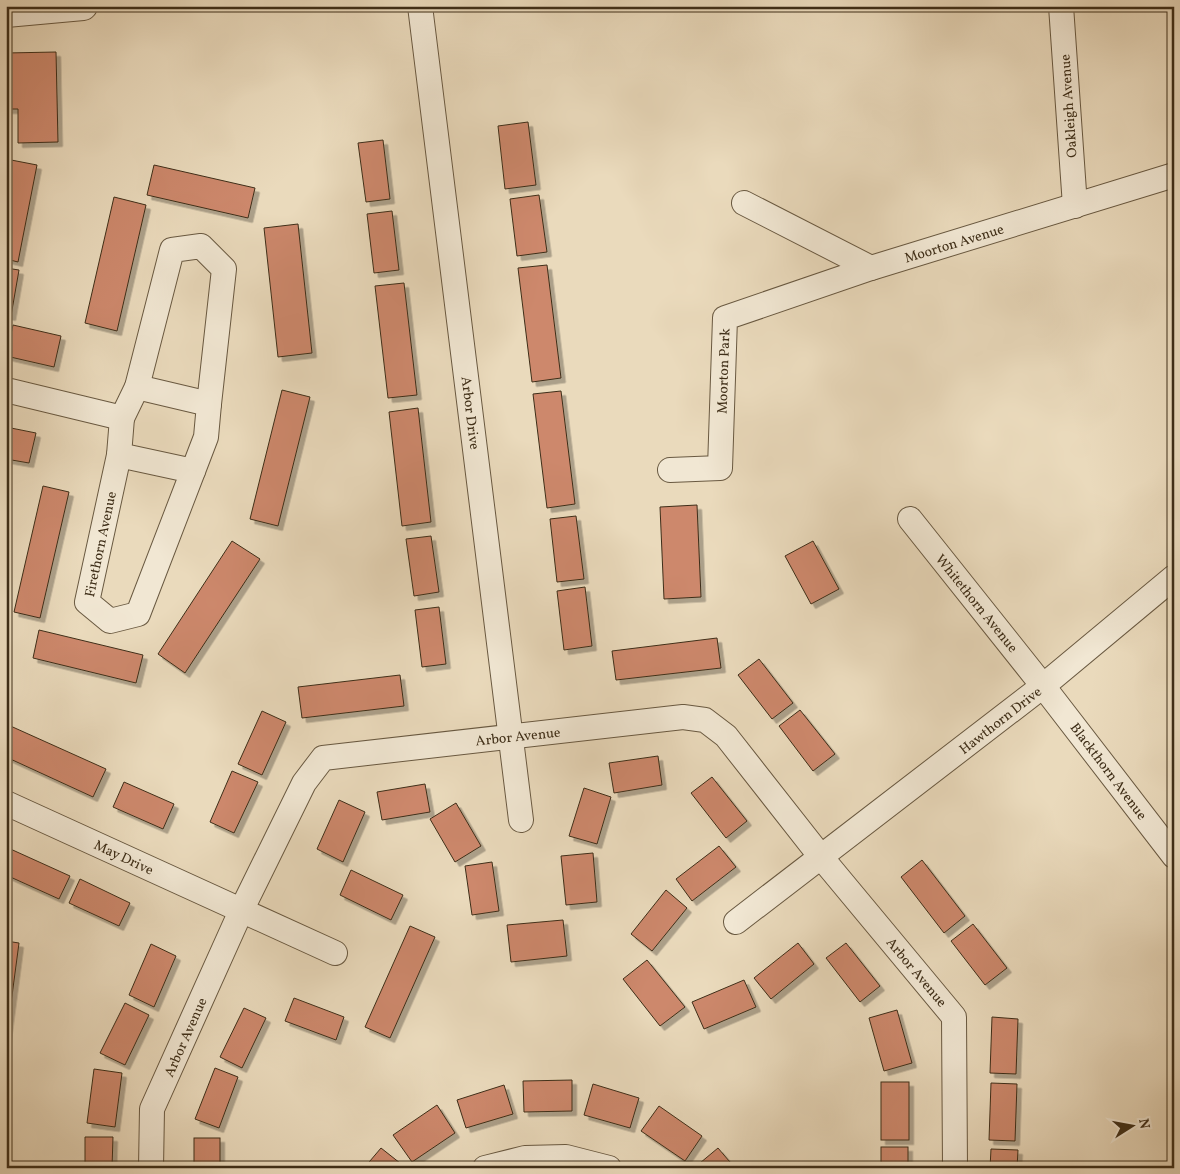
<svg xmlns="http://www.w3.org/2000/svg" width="1180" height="1174" viewBox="0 0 1180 1174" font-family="Vollkorn,serif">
<defs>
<filter id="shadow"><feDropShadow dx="4.5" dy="4.5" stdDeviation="0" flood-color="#0004"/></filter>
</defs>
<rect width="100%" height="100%" fill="#eadabc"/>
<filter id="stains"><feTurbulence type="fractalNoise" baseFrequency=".004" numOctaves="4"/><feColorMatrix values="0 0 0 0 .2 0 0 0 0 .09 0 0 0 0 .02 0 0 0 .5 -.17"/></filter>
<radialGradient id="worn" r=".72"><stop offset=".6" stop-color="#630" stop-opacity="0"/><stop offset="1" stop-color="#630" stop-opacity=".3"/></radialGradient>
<g fill="#cd886c" stroke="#3e2e18" filter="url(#shadow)">
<polygon points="56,52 58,142 18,143 18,109 6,109 6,53"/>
<polygon points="528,122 536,185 505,189 498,126"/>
<polygon points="383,140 390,199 366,202 358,143"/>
<polygon points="6,159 37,165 18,262 6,259"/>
<polygon points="154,165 255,188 248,218 147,195"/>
<polygon points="539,195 547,252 517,256 510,199"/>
<polygon points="114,197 146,205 117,331 85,323"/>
<polygon points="392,211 399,270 374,273 367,214"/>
<polygon points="298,224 312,353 278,357 264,228"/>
<polygon points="547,265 561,378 532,382 518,268"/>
<polygon points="6,268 19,270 11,316 6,315"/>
<polygon points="404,283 417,395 388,398 375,286"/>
<polygon points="13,325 61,336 54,367 6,356"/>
<polygon points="282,390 310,397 278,526 250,519"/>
<polygon points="561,391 575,504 547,508 533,394"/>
<polygon points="418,408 431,522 402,526 389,412"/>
<polygon points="6,427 36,433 29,463 6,459"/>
<polygon points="43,486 69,492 40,618 14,612"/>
<polygon points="697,505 701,597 664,599 660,507"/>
<polygon points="576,516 584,579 557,582 550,519"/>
<polygon points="431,536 439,592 414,596 406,539"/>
<polygon points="232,541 260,559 185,673 158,654"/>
<polygon points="813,541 839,589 811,604 785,556"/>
<polygon points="585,587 592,646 564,650 557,591"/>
<polygon points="439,607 446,664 422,667 415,610"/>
<polygon points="39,630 143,655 136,683 33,658"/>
<polygon points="717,638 721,668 616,680 612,651"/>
<polygon points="759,659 793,703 772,719 738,675"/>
<polygon points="400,675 404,706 302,718 298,687"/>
<polygon points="800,710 835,754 813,771 779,726"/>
<polygon points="262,711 286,722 262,775 238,764"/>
<polygon points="6,724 106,769 93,797 6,757"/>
<polygon points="658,756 662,785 614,793 609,763"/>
<polygon points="232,771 258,782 234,833 210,822"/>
<polygon points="712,777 747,821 726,838 691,793"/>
<polygon points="124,782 174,804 163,829 113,807"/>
<polygon points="425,784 430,812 382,820 377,792"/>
<polygon points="584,788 611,797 597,844 569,836"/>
<polygon points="339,800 365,812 343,862 317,849"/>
<polygon points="456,803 481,846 455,862 430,819"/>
<polygon points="719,846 736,867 692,901 676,879"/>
<polygon points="6,847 70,876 59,899 6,875"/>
<polygon points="593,853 597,902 566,905 561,856"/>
<polygon points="922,860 965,916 944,933 901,877"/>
<polygon points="492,862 499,911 472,915 465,866"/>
<polygon points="351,870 403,895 391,920 340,895"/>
<polygon points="80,879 130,903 119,926 69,903"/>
<polygon points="666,890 687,908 652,951 631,934"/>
<polygon points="563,920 567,956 511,962 507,925"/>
<polygon points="973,924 1007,968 985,985 951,941"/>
<polygon points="410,926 435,937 390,1038 365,1027"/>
<polygon points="6,941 19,943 6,1041"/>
<polygon points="798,943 814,964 771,999 754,978"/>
<polygon points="846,943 880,986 860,1002 826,958"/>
<polygon points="151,944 176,956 154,1007 129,995"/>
<polygon points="647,960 685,1007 660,1026 623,979"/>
<polygon points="744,980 756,1007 704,1029 692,1002"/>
<polygon points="294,998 344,1017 336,1040 285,1021"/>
<polygon points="125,1003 149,1015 125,1065 100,1053"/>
<polygon points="244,1008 266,1018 242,1068 220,1057"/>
<polygon points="897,1010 912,1063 884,1071 869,1018"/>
<polygon points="992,1017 1018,1019 1016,1074 990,1073"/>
<polygon points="215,1068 238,1077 219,1128 195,1119"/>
<polygon points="94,1069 122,1073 115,1127 87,1123"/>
<polygon points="572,1080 572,1111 524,1112 523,1081"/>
<rect x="881" y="1082" width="28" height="58"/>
<polygon points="991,1083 1017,1084 1015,1141 989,1140"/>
<polygon points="593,1084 639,1098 630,1128 584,1115"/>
<polygon points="504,1085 513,1114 466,1128 457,1100"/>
<polygon points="437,1105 455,1133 412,1162 393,1135"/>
<polygon points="659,1106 702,1136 685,1161 641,1131"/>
<polygon points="85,1137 113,1137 112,1168 85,1168"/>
<rect x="194" y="1138" width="26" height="30"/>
<rect x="881" y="1147" width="27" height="21"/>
<polygon points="381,1148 405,1167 404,1168 364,1168"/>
<polygon points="718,1148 735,1168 694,1168"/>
<polygon points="991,1149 1018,1150 1017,1168 990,1168"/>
</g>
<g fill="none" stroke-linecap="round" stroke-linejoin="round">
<defs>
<g id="minor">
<polyline points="420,6 521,820"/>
<polyline points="1061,6 1075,206"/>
<polyline points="744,203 871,268 1174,175"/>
<polyline points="6,390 122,418 137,387 172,250 201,246 224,269 209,404"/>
<polyline points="122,418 119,455 193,471 206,437 209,404 137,387"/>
<polyline points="119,455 87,602 110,621 138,614 193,471"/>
<polyline points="670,470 720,468 725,318 871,268"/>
<polyline points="910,519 1043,686 1174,856"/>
<polyline points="6,803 335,953"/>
<polyline points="736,922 1043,686 1174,577"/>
<polyline points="151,1168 152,1109 241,911 304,783 323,758 683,717 705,720 726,736 821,857 954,1017 955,1168"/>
<polyline points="485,1168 525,1158 566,1157 609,1168"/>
</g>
<polyline id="tertiary" points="6,13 83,6"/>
</defs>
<use href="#minor" stroke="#695941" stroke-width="26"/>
<use href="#tertiary" stroke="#695941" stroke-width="30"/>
<use href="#minor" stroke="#f1e7d3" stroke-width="24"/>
<use href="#tertiary" stroke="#f1e7d3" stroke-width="28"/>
</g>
<g text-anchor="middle" stroke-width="4" stroke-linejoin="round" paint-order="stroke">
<g font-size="14" fill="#3e2e18" stroke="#f1e7d3">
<text transform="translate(1068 106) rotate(-94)" y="5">Oakleigh Avenue</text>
<text transform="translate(954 243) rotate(-17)" y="5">Moorton Avenue</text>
<text transform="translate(723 371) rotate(-88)" y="5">Moorton Park</text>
<text transform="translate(471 413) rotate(83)" y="5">Arbor Drive</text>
<text transform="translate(100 544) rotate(-78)" y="5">Firethorn Avenue</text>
<text transform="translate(977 603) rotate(51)" y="5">Whitethorn Avenue</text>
<text transform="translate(1000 720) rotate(-38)" y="5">Hawthorn Drive</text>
<text transform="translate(518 736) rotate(-6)" y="5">Arbor Avenue</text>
<text transform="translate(1109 771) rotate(53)" y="5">Blackthorn Avenue</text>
<text transform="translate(124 857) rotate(25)" y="5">May Drive</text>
<text transform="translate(917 972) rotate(50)" y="5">Arbor Avenue</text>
<text transform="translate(185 1037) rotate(-66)" y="5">Arbor Avenue</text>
</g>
</g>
<rect width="1180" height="1174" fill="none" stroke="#eadabc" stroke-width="25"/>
<rect x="8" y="8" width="1165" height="1159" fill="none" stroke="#3e2e18" stroke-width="2.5"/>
<rect x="12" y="12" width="1155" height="1149" fill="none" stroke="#3e2e18"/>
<g transform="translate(1132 1126) rotate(79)" stroke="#f1e7d3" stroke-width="4" paint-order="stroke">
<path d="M0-4L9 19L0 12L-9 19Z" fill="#3e2e18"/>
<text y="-8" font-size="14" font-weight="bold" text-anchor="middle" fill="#3e2e18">N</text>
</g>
<rect width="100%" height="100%" filter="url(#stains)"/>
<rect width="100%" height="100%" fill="url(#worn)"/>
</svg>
